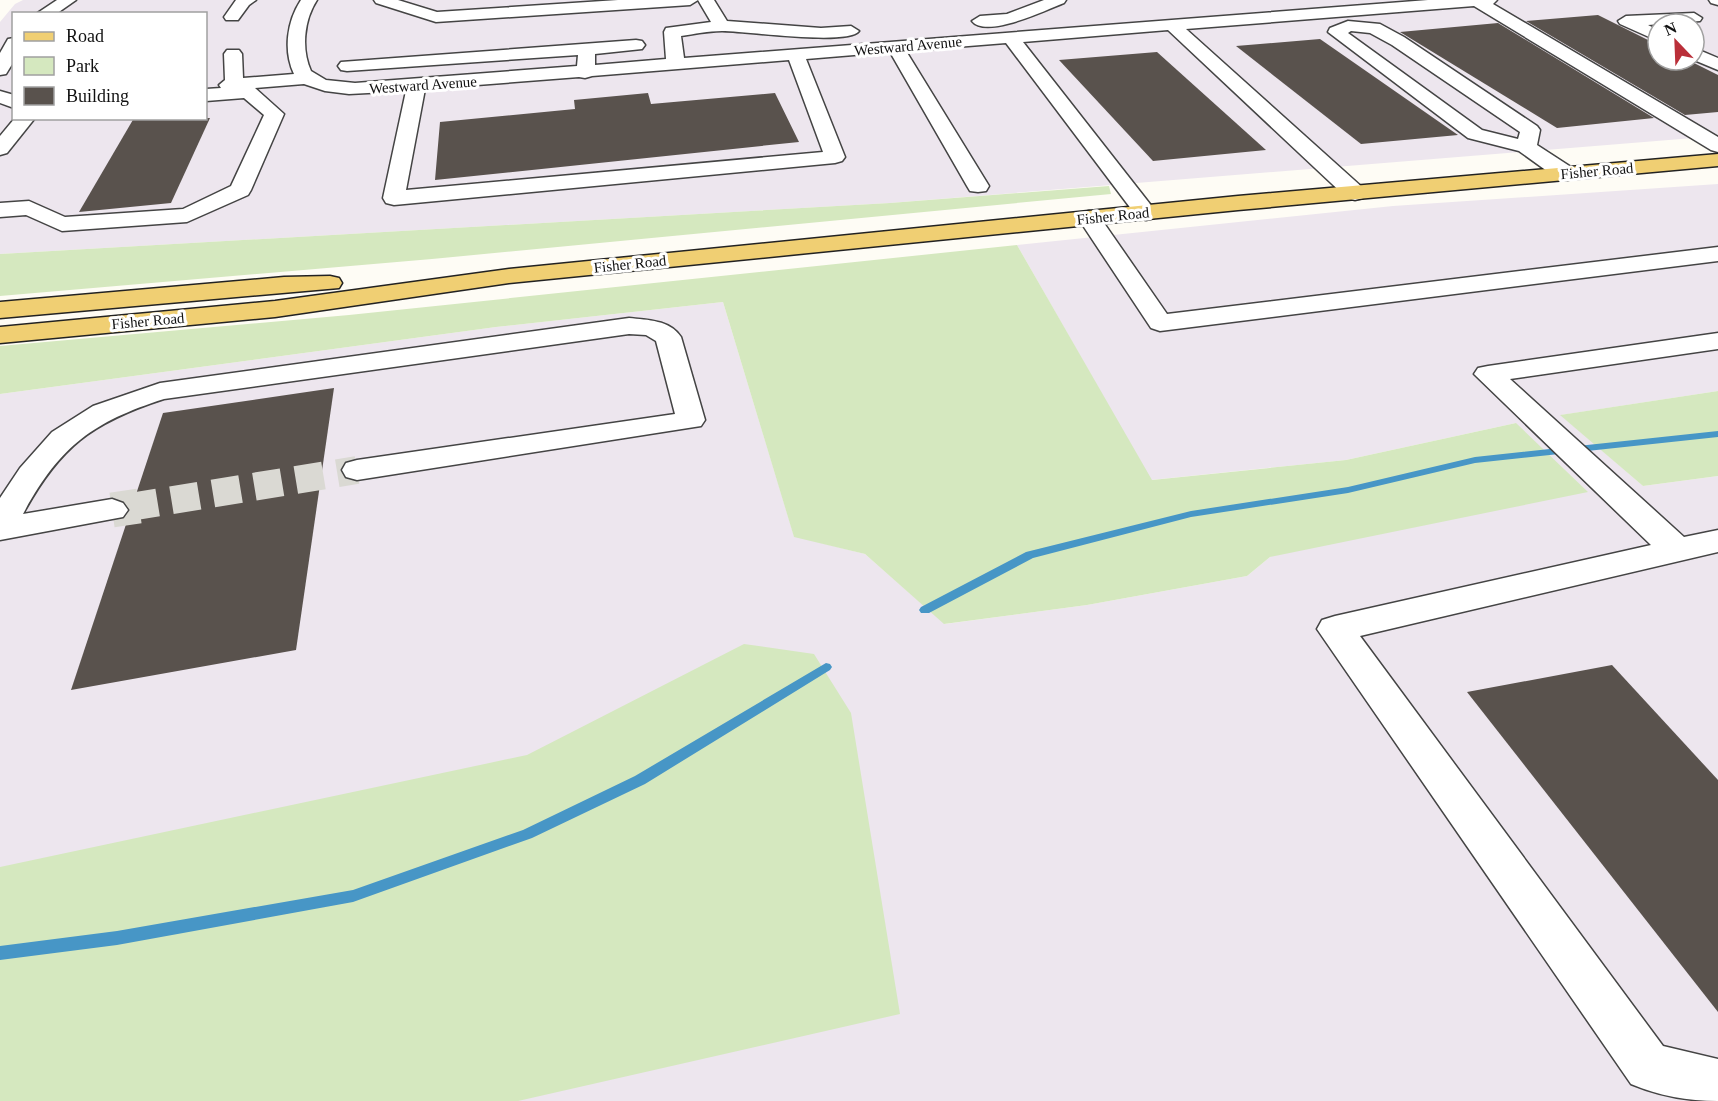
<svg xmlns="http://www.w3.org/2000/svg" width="1718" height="1101" viewBox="0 0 1718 1101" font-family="'Times New Roman',serif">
<rect width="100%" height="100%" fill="#fefcf5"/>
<g fill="#ede6ee" fill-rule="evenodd">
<path d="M23,0h1695v136l-828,67 -890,51v-232l15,-18zM14,14h192v104h-192zM1658,24h36v36h-36z"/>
<polygon points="1718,184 1718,391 1561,415 1643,486 1718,476 1718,1101 0,1101 0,394 496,327 723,302 794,536 865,554 945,624 1087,605 1247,576 1270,557 1516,423 1346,460 1151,480 1017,245 1393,206"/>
</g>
<g fill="#d5e8bf">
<polygon points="1109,186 1111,194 432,259 0,296 0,254 890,203"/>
<polygon points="1017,245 1152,480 1346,460 1516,423 1588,492 1270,557 1247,576 1087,605 944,624 865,554 794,537 723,302 496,327 0,394 0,346 349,315"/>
<polygon points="1718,391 1718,476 1643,486 1560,415"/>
<polygon points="744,644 814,654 851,713 900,1014 518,1101 0,1101 0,867 527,755"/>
</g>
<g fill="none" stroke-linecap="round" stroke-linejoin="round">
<g fill="#4796c6" fill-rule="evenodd">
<polygon points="1718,431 1718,437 1475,463 1348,493 1191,517 1033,558 929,613 921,613 919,610 921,607 1026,552 1191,511 1348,487 1475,457"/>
<polygon points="826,663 830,664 832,667 830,670 645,784 532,838 353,902 117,945 0,960 0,946 117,931 353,890 523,830 635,776"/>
</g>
</g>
<g fill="#59524d">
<polygon points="1598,15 1658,45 1658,60 1688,60 1718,75 1718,112 1685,115 1526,21"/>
<polygon points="1498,23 1654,118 1557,128 1400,32"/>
<polygon points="1320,39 1458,135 1361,144 1236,46"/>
<polygon points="1157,52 1266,150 1153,161 1059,60"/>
<polygon points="648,93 651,104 775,93 799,142 435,180 440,122 575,109 574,100"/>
<polygon points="134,118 210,118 171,203 79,212"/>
<polygon points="334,388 296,650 71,690 163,413"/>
<polygon points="1612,665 1718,780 1718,1012 1467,692"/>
</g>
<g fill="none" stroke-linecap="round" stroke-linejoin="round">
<polyline stroke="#dad9d3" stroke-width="28" stroke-dasharray="28 14" stroke-linecap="butt" points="130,507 357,470"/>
<polyline stroke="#dad9d3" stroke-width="35" stroke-dasharray="35 18" stroke-linecap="butt" points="112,510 139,506"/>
<defs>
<g id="minor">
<polygon points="57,0 76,0 56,14 36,14"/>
<polygon points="236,0 256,0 249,5 238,20 226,20 224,17"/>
<path d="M301,0h16c-13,20 -16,49 -6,71l15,9 29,3 222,-17 1,-11 -231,16 -6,-1 -3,-4 3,-4 295,-22 6,1 3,4 -3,4 -47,5v11l71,-6 -2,-27 2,-4 45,-6 -13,-22h16l13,21 94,7 30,-2 8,5c-11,15 -114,0 -137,0 -13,0 -28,3 -41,5l3,22 744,-58h69l-4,4 225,133v15l-7,-2 -237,-144 -288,23 177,159 3,5 -3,5 -8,2 -8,-2 -179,-168 -145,12 134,171 -3,5 -8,2 -8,-2 -132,-175 -100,8 83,135 -3,5 -8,1 -8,-1 -3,-5 -77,-134 -84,7 39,98 -3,4 -7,2 -441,42 -8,-2 -3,-5 23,-107 -57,3 -24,-3 -21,-7 -49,4 29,26 -33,76 -3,5 -61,27 -125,9 -36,-16 -26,2v-14l29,-2 36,16 118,-8 48,-23 33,-71 -20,-17 -38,3v-12l15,-1 -2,-3 6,-5 -1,-26 3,-4h12l3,4 1,24 51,-4c-11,-23 -7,-53 7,-74zM789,60l34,92 -417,38 19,-101 154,-12 6,1 7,-2z"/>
<polygon points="374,0 398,0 437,12 618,0 698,0 690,5 436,22 376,3"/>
<path d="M1044,0h22l-2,3c-18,7 -78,36 -92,18l8,-5 27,-2z"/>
<polygon points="1709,0 1718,0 1718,5 1711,3"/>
<polygon points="1694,13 1702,18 1700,21 1648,25 1658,30 1658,41 1620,24 1618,21 1626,16"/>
<path d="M1348,21l32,3 24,13 133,89 3,4 -3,15 37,24 3,5 -3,5 -8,1 -8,-1 -39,-28 -51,-13 -140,-106 2,-4zM1351,31l19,2 22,12 128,87 -2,7 -36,-9 -134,-97z"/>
<polygon points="14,38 14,61 6,74 0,75 0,53 8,39"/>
<polygon points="1694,48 1718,58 1718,70 1694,60"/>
<polygon points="0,91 14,95 14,108 0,103"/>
<polygon points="15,118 35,118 7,153 0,155 0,136"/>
<polygon points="1089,211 1097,213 1167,314 1718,247 1718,261 1160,331 1151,328 1078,218 1081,213"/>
<path d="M629,318c19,2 41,2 52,19l24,83 -4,6 -344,54 -11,-3 -4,-7 4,-7 11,-3 318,-46 -19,-73 -10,-6 -17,-1 -465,65c-72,23 -105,48 -141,115l89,-15 11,4 5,7 -5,7 -123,23v-42l20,-30 32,-36 41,-26 67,-23z"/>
<path d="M1718,333v16l-208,30 174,158 34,-7v22l-358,84 303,410 55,13v42c-31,0 -58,-5 -87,-17l-314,-455 5,-9 13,-4 316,-71 -177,-171 4,-6 10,-2z"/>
</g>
<g id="major">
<polygon points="1718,154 1718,166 1238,210 509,283 275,317 0,343 0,327 275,301 509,269 1238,196"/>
<polygon points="330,276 339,278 342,283 339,288 0,318 0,302 284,277"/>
</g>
</defs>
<use href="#minor" stroke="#444" stroke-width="3"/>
<use href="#major" stroke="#222" stroke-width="3"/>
<use href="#minor" fill="#fff" fill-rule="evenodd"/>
<use href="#major" fill="#f0cf73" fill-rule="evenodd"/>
</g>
<g text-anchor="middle" stroke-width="6" stroke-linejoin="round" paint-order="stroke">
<g font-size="15" fill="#111" stroke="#fff">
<text transform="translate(908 46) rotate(-5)" y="5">Westward Avenue</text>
<text transform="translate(423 85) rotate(-4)" y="5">Westward Avenue</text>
<text transform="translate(1597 171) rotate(-5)" y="5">Fisher Road</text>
<text transform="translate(1113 216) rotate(-6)" y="5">Fisher Road</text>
<text transform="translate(630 264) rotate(-6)" y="5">Fisher Road</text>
<text transform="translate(148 321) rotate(-5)" y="5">Fisher Road</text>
</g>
</g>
<rect x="12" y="12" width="195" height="108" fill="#ffffff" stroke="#a0a0a0" stroke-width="1.5"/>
<rect x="24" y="32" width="30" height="9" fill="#f0cf73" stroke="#a0a0a0" stroke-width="1.5"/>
<text x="66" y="42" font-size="18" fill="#111111">Road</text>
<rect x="24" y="57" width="30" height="18" fill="#d5e8bf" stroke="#a0a0a0" stroke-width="1.5"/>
<text x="66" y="72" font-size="18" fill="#111111">Park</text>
<rect x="24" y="87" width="30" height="18" fill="#59524d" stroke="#a0a0a0" stroke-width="1.5"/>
<text x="66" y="102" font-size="18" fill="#111111">Building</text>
<g transform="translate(1676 42) rotate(337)"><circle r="28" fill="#ffffff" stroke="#a0a0a0" stroke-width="1.5"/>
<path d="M0-4.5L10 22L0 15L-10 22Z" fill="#ba2f39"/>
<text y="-9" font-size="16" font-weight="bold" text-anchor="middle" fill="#111111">N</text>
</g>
</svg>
